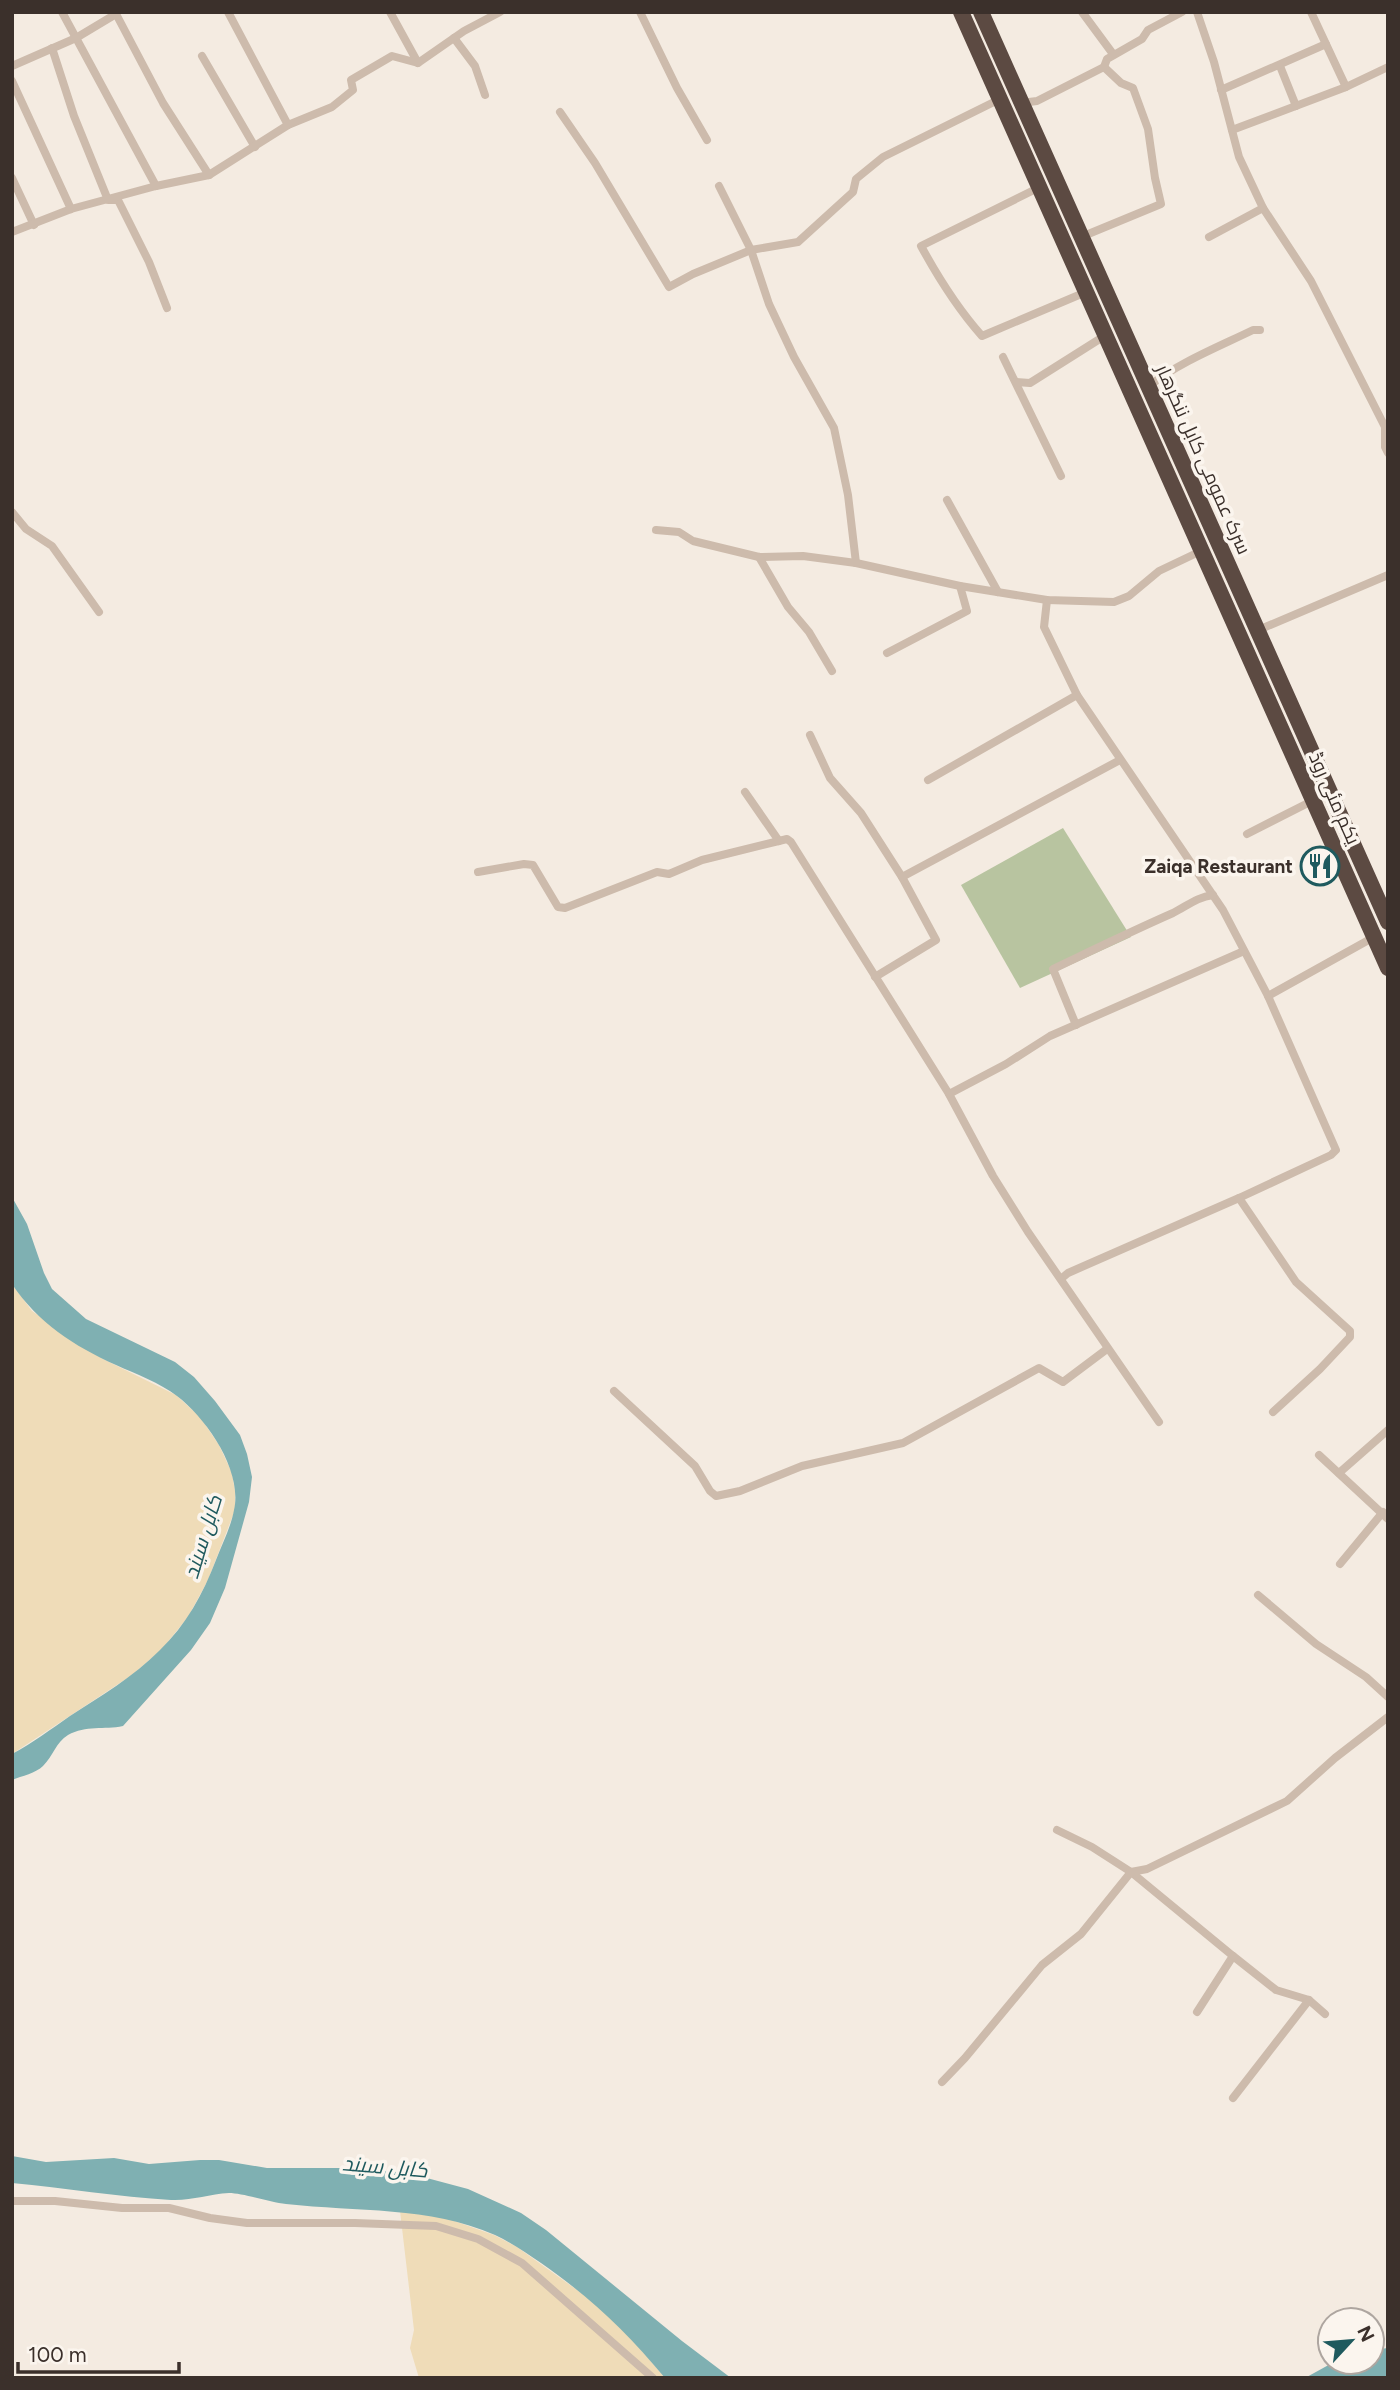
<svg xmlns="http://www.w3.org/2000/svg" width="1400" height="2390" viewBox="0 0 1400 2390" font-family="Figtree,Cairo,sans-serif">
<rect width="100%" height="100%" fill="#f4ebe1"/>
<polygon fill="#b8c4a0" points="1063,828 1131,937 1020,988 961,885"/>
<g fill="#efdcb8">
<polygon points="12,1284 32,1311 101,1358 176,1395 200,1417 219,1445 232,1473 235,1491 235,1510 208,1580 188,1617 162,1649 132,1675 12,1754"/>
<polygon points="400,2211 446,2218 494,2235 517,2247 591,2300 627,2333 665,2378 419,2378 410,2348 414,2330"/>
</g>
<g fill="#7fb0b2">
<path d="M12,1197l15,27 17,49 8,16 34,30 89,43 19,15 21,24 25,34 7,19 5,23 -3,25 -24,86 -15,35 -19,27 -68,76c-19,4 -37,-1 -55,9 -12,7 -15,21 -25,31 -7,7 -21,10 -31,14v-26c21,-11 39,-25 58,-38 31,-20 63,-39 90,-66 26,-25 43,-56 56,-90 6,-16 15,-33 18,-50 9,-39 -27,-91 -57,-114 -17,-13 -41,-22 -61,-31 -42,-19 -78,-42 -104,-81z"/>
<path d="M12,2156l34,6 68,-4 35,6 51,-4h19l48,8h84l57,5 60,16 53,24 25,17 136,111 49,37h-66c-39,-47 -74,-80 -124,-115 -15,-10 -29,-20 -46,-28 -66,-29 -138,-23 -209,-31 -16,-2 -44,-11 -57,-11 -20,1 -38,8 -58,7 -53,-3 -106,-12 -159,-17z"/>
<polygon points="1388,2348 1388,2378 1305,2378 1334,2362 1372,2362 1372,2350"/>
</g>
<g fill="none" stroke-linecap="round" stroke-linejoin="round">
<g stroke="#cdbbac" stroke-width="8">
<polyline points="62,12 156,186"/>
<polyline points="228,12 288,125"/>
<polyline points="390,12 418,63"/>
<polyline points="640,12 677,88 707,140"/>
<polyline points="1082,12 1113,54"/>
<polyline points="1197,12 1214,62 1239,157 1263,208 1311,281 1385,427"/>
<polyline points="1311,12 1346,87"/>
<polyline points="454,38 475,66 485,95"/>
<polyline points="52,48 74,116 108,200 118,200 149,262 167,308"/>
<polyline points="202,56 255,147"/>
<polyline points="12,66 76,38 116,14"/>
<polyline points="1280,66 1296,106"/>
<polyline points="12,81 71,209"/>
<polyline points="1221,90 1326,44"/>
<polyline points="1021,103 1037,101 1104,67 1107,59 1142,39 1148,30 1182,12"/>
<polyline points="560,112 595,163 669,287 693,274 751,250 798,242 853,192 856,179 883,157 1000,99"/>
<polyline points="1232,130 1346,87 1388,67"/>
<polyline points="209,175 288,125 332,107 353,90 351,80 392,56 418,63 464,31 500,12"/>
<polyline points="12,178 34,225"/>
<polyline points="719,186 751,250 769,304 794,357 834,428 848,495 856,563"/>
<path d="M1038,188l-117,58c18,33 36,62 61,90l104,-44"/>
<polyline points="12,232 71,209 156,186 209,175 163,103 115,12"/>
<polyline points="1081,237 1161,204 1155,178 1148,129 1133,88 1121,83 1104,67"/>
<polyline points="1209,237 1263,208"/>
<polyline points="1003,357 1061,476"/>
<polyline points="1016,382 1030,383 1106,335"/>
<path d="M1149,386c31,-24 69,-39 104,-56h7"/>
<polyline points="1388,425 1385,427 1385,447 1388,453"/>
<polyline points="947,500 998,592"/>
<polyline points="12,512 26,529 52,546 99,612"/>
<polyline points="656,530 679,532 693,541 759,557 803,556 856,563 960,586 1047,600 1114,602 1129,596 1159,571 1201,551"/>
<polyline points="759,557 788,607 809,632 832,671"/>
<polyline points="1047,600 1044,627 1077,695 1223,910 1268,996 1336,1150 1331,1155 1239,1198 1068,1273 1062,1278"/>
<polyline points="1256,631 1388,575"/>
<polyline points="887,653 967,611 960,586"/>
<polyline points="810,735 830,778 861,813 902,877 936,940 875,977"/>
<polyline points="928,780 1077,695"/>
<polyline points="745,792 779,841"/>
<polyline points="1247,834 1314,800"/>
<polyline points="478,872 524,864 533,865 558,907 565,908 657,872 669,874 702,860 787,839 791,842 949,1094 993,1176 1028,1232 1159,1422"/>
<polyline points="902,877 1120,760"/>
<polyline points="1268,996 1374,937"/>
<path d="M1076,1025l-23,-56c40,-19 79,-38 120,-56 14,-7 24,-16 40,-18"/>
<polyline points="949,1094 1006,1064 1050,1036 1244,951"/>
<polyline points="1239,1198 1296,1282 1350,1331 1350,1337 1320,1369 1273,1412"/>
<polyline points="614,1391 695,1466 710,1491 716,1496 740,1491 802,1466 903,1443 1039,1368 1063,1382 1107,1349"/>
<polyline points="1319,1455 1388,1519"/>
<polyline points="1339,1473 1388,1430"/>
<polyline points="1340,1564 1383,1512"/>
<polyline points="1258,1595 1316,1644 1366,1677 1388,1697"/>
<polyline points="1057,1830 1092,1847 1131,1872 1233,1956 1197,2012"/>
<polyline points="1233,1956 1276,1990 1309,2000 1325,2014"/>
<polyline points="942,2082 965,2058 1042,1965 1081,1934 1131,1872 1147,1869 1287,1801 1335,1758 1388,1717"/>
<polyline points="1233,2098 1309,2000"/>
<polyline points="12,2201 55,2201 122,2208 169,2208 210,2218 247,2223 355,2223 436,2226 478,2239 522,2263 653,2378"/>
</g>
<g stroke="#5c4a42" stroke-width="16">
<polyline points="961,12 1388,968"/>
<polyline points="981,12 1388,922"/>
</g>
</g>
<defs>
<symbol id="restaurant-ring" viewBox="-11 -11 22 22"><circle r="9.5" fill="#fbf5ee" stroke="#1f5a5e" stroke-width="1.5"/><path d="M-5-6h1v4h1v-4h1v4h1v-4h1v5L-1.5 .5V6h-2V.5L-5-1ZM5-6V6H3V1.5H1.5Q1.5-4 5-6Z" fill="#1f5a5e"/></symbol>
</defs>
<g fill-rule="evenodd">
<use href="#restaurant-ring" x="1298" y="844" width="44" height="44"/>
</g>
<g text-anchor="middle" stroke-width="7" stroke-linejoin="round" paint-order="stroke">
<g font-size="19" fill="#3b302b" stroke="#fbf5ee">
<text transform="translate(1204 459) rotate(66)" y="7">سرک عمومی کابل ننگرهار</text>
<text transform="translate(1335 798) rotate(66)" y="7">یکم مئی روڈ</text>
</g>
<g font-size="19" font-weight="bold" fill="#3b302b" stroke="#fbf5ee" text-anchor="end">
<text x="1293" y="873">Zaiqa Restaurant</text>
</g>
<g font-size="21" font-style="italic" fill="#1f5a5e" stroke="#fbf5ee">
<text transform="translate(203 1537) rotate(-73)" y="7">کابل سيند</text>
<text transform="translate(385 2167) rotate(5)" y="7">کابل سيند</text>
</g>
</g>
<rect width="1400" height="2390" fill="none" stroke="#3b302b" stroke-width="28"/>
<g transform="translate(1351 2341) rotate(64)"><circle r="33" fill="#fbf5ee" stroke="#aea6a0" stroke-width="2"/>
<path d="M0-5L12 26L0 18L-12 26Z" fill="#1f5a5e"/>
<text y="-10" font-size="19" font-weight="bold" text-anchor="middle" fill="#3b302b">N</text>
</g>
<path d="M18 2362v10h161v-10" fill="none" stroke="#3b302b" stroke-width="3.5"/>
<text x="28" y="2362" font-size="21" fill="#3b302b" stroke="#fbf5ee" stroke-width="5" paint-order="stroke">100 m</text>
</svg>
